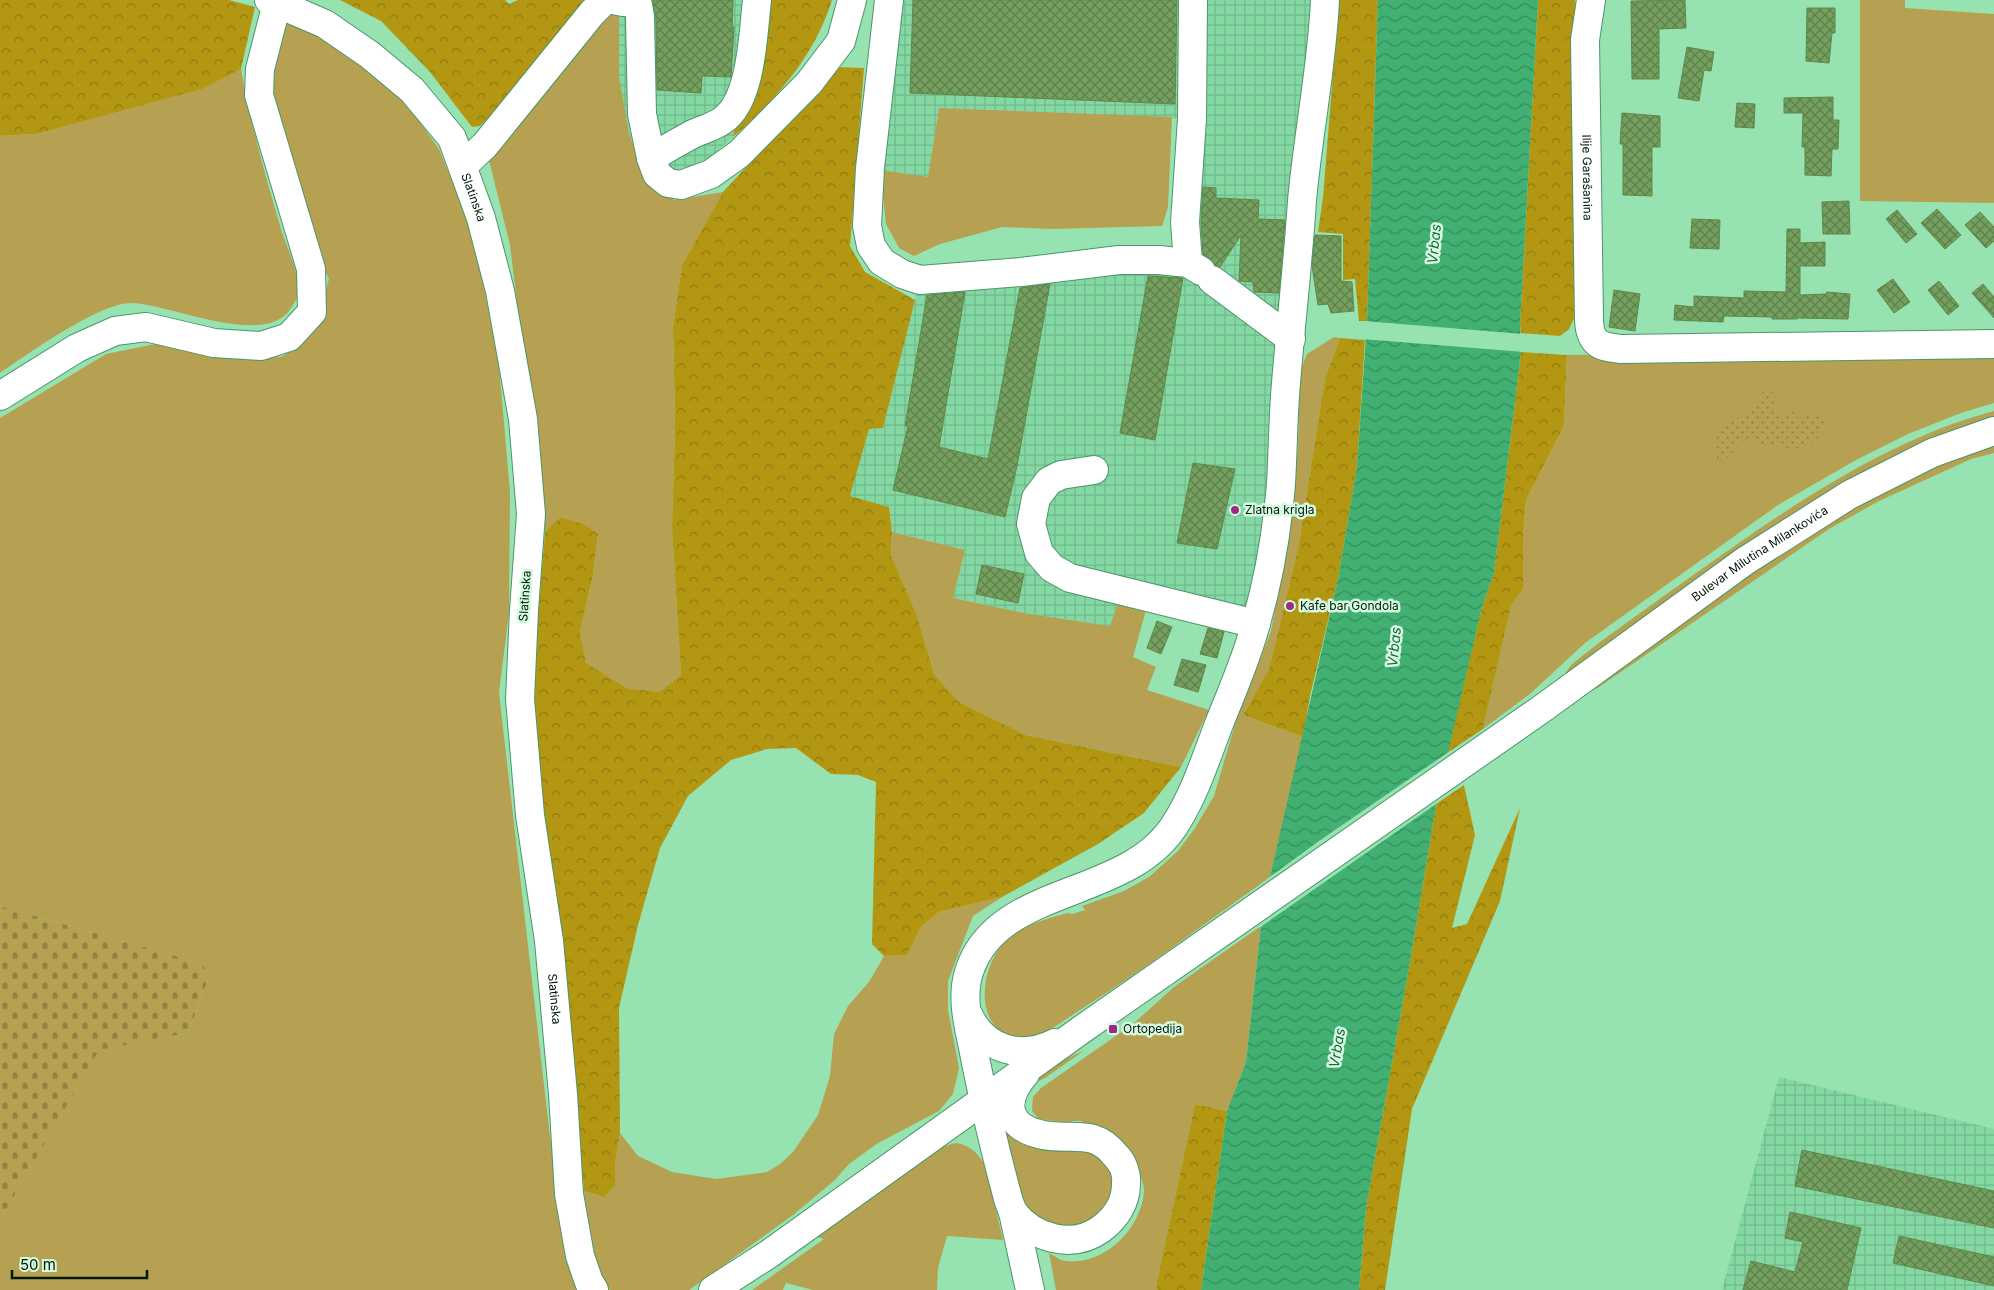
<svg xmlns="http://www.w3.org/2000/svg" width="1994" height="1290" viewBox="0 0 1994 1290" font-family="Inter,sans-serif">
<defs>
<pattern id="industrial-grid" width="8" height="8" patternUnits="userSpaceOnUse" patternTransform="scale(1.25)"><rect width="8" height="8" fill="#84d8a3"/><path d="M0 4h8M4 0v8" fill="none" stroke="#70b98b"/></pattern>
<pattern id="forest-crowns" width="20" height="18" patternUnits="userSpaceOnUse" patternTransform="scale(1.25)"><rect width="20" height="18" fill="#b39713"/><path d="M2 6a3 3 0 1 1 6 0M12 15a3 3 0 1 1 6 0" fill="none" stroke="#8f7a10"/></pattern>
<pattern id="cemetery-stones" width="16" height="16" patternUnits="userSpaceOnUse" patternTransform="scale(1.25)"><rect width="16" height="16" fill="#b5a151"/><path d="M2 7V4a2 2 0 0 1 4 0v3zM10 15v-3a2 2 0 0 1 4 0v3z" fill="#918241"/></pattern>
<pattern id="park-dots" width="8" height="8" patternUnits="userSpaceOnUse" patternTransform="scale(1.25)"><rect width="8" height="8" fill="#b5a151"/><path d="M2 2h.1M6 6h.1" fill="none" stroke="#918241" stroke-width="1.8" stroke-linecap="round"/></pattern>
<pattern id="water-waves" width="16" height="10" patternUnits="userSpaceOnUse" patternTransform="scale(1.25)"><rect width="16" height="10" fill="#41b072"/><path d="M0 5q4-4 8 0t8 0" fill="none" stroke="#348e5c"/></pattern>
<pattern id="building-cross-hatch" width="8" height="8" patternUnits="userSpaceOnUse" patternTransform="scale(1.25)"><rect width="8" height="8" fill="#759f5e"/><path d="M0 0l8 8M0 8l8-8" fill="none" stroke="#5e814c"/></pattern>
</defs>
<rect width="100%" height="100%" fill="#96e3b1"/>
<g fill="url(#industrial-grid)">
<polygon points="612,0 752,0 733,137 699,168 656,179 640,165 629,133 619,76 619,16"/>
<polygon points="889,0 1320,0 1289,356 1256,624 1122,590 1110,626 1024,613 953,598 965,550 892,532 889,507 850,496 869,429 883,428 920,280 1188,263 1192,119 939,108 928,178 870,168"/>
<polygon points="1779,1077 1994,1129 1994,1290 1722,1290"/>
</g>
<g fill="#b5a151">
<polygon points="1860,0 1905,0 1905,8 1994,14 1994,203 1860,201"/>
<polygon points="612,7 619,16 619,76 629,133 640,165 656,180 674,200 723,192 682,265 673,327 675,426 672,528 681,675 659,692 627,688 586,663 580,632 593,575 598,534 562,517 545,532 510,245 488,156"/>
<polygon points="287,22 306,26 353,57 399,93 439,149 474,235 499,366 510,492 509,612 499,693 550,1137 569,1266 578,1290 0,1290 0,1220 99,1049 188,1033 210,974 199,963 0,906 0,418 106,354 160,343 260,358 281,357 302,345 313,333 329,279 316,251 271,89 275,50"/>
<path d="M241,69c9,53 24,105 39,157 6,21 21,47 18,69 -1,4 -5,10 -7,13 -24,41 -122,-4 -159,-5 -32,-1 -104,51 -132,70v-237l37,-2 164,-45z"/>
<polygon points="939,108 1172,117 1168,207 1162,226 1052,229 1002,227 940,244 914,256 899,248 886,224 880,170 928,177"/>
<path d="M1334,337l6,1 -15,40 -27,171 -29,120 -26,46 60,22 -33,140c-63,45 -125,92 -190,133 -16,10 -35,26 -54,29 -7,2 -18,-1 -24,-6 -27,-20 -19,-67 1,-89 15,-19 42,-24 64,-31l6,1 12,-4 -3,-4 42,-15 25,-14 29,-26 17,-23 19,-32 22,-75 35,-90 16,-85 11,-100 2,-75 7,-17z"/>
<polygon points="1994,352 1994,403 1961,413 1908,434 1856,460 1778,505 1585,643 1531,693 1483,729 1511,606 1523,589 1523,537 1526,500 1564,426 1567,355"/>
<path d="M1994,411v11l-433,257 11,-15 28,-22c45,-33 90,-65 136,-97 79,-55 164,-109 258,-134z"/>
<polygon points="1994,441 1994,453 1971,459 1879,501 1829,529 1599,687 1576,698 1703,604 1867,496"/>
<polygon points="892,532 965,550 953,598 1024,613 1110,626 1120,597 1148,603 1133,657 1156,667 1147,690 1209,710 1181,767 1026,735 959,702 934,674 917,615 891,555"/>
<path d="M1002,897l-29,19 -25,65v29l11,58 -6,26 -14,17 -61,32 -29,21 -14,16 -42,35 -104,75h-79c-21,-25 -22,-68 -26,-99l20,6 11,-11v-22l5,-31 18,23 34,16 44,7 51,-7 13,-8 13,-12 25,-37 12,-39 4,-42 14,-28 21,-24 15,-26 23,-1 14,-28 18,-15z"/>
<path d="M1261,926l-15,136 -19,49 -32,-7 -38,177v9h-101l-7,-37c5,2 11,8 16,8 39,5 76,-32 79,-69 0,-10 -5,-20 -8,-29 -5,-12 -10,-20 -21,-27 -9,-6 -22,-8 -33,-11v-4h-10v2l-33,-4 -7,-8 1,-14 8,-9 92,-64 41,-37z"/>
<polygon points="1085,1050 1045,1078 1039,1081 1036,1079 1057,1063"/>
<polygon points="1000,1124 1096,1155 1108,1167 1113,1179 1110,1207 1081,1227 1049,1226 1024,1208"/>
<path d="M955,1143c17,2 25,12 32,27l16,70 -56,-4 -9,32 -1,22h-124l-27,-7 -3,7h-31l72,-51 -16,-5 98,-65 36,-22z"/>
</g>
<g fill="url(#forest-crowns)">
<polygon points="0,0 229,0 255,7 241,69 202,89 37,134 0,136"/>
<polygon points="340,0 505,0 509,4 518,0 591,0 525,80 480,126 472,127 430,72 381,21"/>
<path d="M752,0h80c-17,55 -56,100 -99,137z"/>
<polygon points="1339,0 1378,0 1367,321 1359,321 1355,279 1343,280 1343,234 1318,232 1323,197"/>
<polygon points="1538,0 1575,0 1577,56 1579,308 1569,329 1560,336 1521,333 1520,324"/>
<polygon points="836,67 864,68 850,246 865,272 915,300 883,428 869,429 850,496 889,507 892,532 891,555 917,615 934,674 959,702 1026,735 1181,767 1144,813 1098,844 1002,897 939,912 921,927 907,955 884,956 872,944 876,782 858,775 831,774 796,748 767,749 731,760 688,796 660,848 638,925 619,1008 620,1133 615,1164 615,1186 604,1197 584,1191 563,951 544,818 535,726 534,665 545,532 561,517 583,524 598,534 593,575 580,632 586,663 627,688 659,692 681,675 672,528 675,426 673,327 682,265 723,192 789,121"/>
<polygon points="1340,338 1365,340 1357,467 1338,579 1310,696 1303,737 1243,715 1269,669 1298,549 1325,378"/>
<polygon points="1521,352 1567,355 1564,426 1526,500 1523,537 1523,589 1511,606 1483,729 1447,753 1482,607 1494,573"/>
<polygon points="1464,785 1475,835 1452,928 1467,924 1520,808 1500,901 1412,1109 1385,1290 1359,1290 1366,1208 1411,956 1436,804"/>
<polygon points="1195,1104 1227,1111 1201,1290 1157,1290 1157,1281"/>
</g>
<polygon fill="url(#cemetery-stones)" points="0,906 200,963 210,974 188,1033 99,1050 0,1220"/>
<path fill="url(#park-dots)" d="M1763,385l14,11v18l19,-3 1,7 9,-7 20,10 -9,18 -18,12 -52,-10 -7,1 -5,9 -17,15c-1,-10 -3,-21 -1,-31 6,-27 42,-6 46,-50z"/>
<polygon fill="url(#water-waves)" points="1378,0 1538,0 1520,324 1521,352 1494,573 1482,607 1436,804 1411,956 1366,1208 1359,1290 1201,1290 1227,1111 1246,1062 1261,926 1270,877 1338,579 1357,467 1367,321"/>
<g fill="#96e3b1">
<polygon points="1364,321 1523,334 1524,352 1362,339"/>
<polygon points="1450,751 1439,802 1259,928 1267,879 1319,841"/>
</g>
<g fill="url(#building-cross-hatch)" stroke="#5f8848">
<polygon points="652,0 733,0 732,27 734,27 731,77 702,76 701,93 657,90 656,17"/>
<polygon points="913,0 1177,0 1175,104 910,93"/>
<polygon points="1685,0 1686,28 1659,29 1659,79 1632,79 1631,1"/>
<polygon points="1807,8 1835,8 1835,33 1832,33 1829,63 1806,61"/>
<polygon points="1687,47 1714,52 1711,71 1704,70 1699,101 1678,98"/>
<polygon points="1833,97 1833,120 1839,120 1838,149 1832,149 1831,176 1805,175 1805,147 1802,147 1803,113 1784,113 1784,98"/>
<polygon points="1737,103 1755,104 1754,128 1735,127"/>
<polygon points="1622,113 1660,116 1660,147 1652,147 1652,196 1623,195 1623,144 1620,144"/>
<polygon points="1203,187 1216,188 1216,198 1259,200 1258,219 1285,220 1279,293 1254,292 1253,282 1239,281 1241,235 1220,267 1215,265 1203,254 1201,222"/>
<polygon points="1849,201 1850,234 1823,234 1822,202"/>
<polygon points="1937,209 1961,235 1945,249 1921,223"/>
<polygon points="1897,210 1917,234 1906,243 1886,219"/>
<polygon points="1980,212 1994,227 1994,241 1986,248 1965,225"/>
<polygon points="1692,219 1720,220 1719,249 1690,248"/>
<polygon points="1787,229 1800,229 1800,243 1825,242 1825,266 1800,266 1800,295 1826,294 1827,292 1850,294 1848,319 1797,318 1797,319 1772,319 1772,317 1724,316 1723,322 1674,320 1675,305 1694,307 1694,296 1744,298 1744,291 1786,292"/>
<polygon points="1315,235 1341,236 1341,281 1352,282 1354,311 1331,313 1328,304 1318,305 1312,266"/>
<polygon points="1148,276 1183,278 1155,440 1120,433"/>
<polygon points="1893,279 1910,302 1894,313 1877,290"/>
<polygon points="1939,281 1959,306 1948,315 1928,290"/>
<polygon points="1050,284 1017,466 1005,517 893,490 908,426 905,426 927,295 965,292 939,447 988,459 1020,288"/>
<polygon points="1983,284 1994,297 1994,318 1972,293"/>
<polygon points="1614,290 1640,294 1635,331 1609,327"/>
<polygon points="1193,463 1235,469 1217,549 1177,543"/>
<polygon points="982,565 1024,574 1018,603 976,594"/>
<polygon points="1157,621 1172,627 1161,654 1147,648"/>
<polygon points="1208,628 1224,632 1217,658 1200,654"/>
<polygon points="1182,659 1206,665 1198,692 1174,685"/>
<polygon points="1802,1150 1994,1191 1994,1228 1795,1186"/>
<polygon points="1790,1212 1861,1228 1847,1290 1743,1290 1751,1261 1795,1272 1803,1242 1785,1238"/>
<polygon points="1899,1236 1994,1257 1994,1286 1893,1263"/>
</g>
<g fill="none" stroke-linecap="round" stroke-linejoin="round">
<defs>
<g id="minor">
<path id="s1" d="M269,0l56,24 45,31 42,35 40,48 29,80 19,73 23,128 8,95 -7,96 -4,89 10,116 19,126 14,153 6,100 11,62 9,26 5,8"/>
<polyline points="613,0 623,2 631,1 638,5 640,17 642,114 651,158"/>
<path d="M757,0c-4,33 -5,100 -34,120 -9,7 -22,10 -32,15 -13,7 -27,15 -40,23l6,16 11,9 13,2 30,-11 28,-20 70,-71 32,-42 11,-41"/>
<polyline points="889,0 870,168 867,226 871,246 882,262 902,274 920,280 1021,272 1119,260 1159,260 1188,263 1201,271"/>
<path id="s2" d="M1591,0l-6,40 4,280c1,24 11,27 32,29l373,-5"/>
<polyline points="463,166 485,145 592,13 605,0"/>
<polyline points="1188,263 1185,222 1192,119 1193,0"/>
<polyline points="1212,280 1291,339"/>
<polyline points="0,396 77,348 115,331 146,327 214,343 261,346 289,337 312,312 311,269 259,95 260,69 277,3"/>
<polyline points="1094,470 1061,475 1049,481 1036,498 1031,524 1039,553 1052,568 1070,578 1256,624"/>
<path d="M968,1014c16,36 52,46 87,29"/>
<path d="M1013,1212c20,26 59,38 88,17 15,-11 25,-27 25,-45 1,-10 -3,-21 -10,-28 -23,-29 -44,-15 -73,-21 -38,-8 -41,-34 -18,-61"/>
<path id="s3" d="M713,1290l56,-36 312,-224 462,-322 202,-147 104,-66 83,-42 62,-22"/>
<path d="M1030,1290l-17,-78 -4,-10c-13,-47 -24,-95 -34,-144 -5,-28 -15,-58 -6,-86 28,-89 160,-71 207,-149 19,-30 30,-65 43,-99 13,-33 28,-66 37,-101 13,-44 21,-93 25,-139 2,-34 2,-68 5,-101 5,-61 12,-121 16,-182 6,-67 20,-134 23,-201"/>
</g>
</defs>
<use href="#minor" stroke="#4b9669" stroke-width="30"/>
<use href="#minor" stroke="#fff" stroke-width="28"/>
</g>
<g fill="#9a2a88" stroke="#d5fae0" stroke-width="2">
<circle cx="1235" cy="510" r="5"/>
<circle cx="1290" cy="606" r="5"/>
<rect x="1108" y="1024" width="10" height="10" rx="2.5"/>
</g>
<g text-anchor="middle" stroke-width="5" stroke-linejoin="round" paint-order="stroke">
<g font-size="12" fill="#001908" stroke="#d5fae0">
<text dy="4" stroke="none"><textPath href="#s2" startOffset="178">Ilije Garašanina</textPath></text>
<text dy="4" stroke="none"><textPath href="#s1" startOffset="296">Slatinska</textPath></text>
<text dy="4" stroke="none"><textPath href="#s3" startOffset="1280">Bulevar Milutina Milankovića</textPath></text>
<text transform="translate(525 596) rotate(-86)" y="4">Slatinska</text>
<text dy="4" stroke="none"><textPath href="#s1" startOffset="1106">Slatinska</textPath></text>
</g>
<g font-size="12" fill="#001908" stroke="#d5fae0" text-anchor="start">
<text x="1245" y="514">Zlatna krigla</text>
<text x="1300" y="610">Kafe bar Gondola</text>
<text x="1123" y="1033">Ortopedija</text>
</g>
<g font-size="14" font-style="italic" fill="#15643b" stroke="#d5fae0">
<text transform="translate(1434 244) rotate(-84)" y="5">Vrbas</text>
<text transform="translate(1394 647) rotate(-84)" y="5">Vrbas</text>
<text transform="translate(1337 1048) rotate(-80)" y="5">Vrbas</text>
</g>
</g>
<path d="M12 1270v8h135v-8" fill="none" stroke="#001908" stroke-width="2.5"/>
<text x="20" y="1270" font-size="15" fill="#001908" stroke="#d5fae0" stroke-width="4" paint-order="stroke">50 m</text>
</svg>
